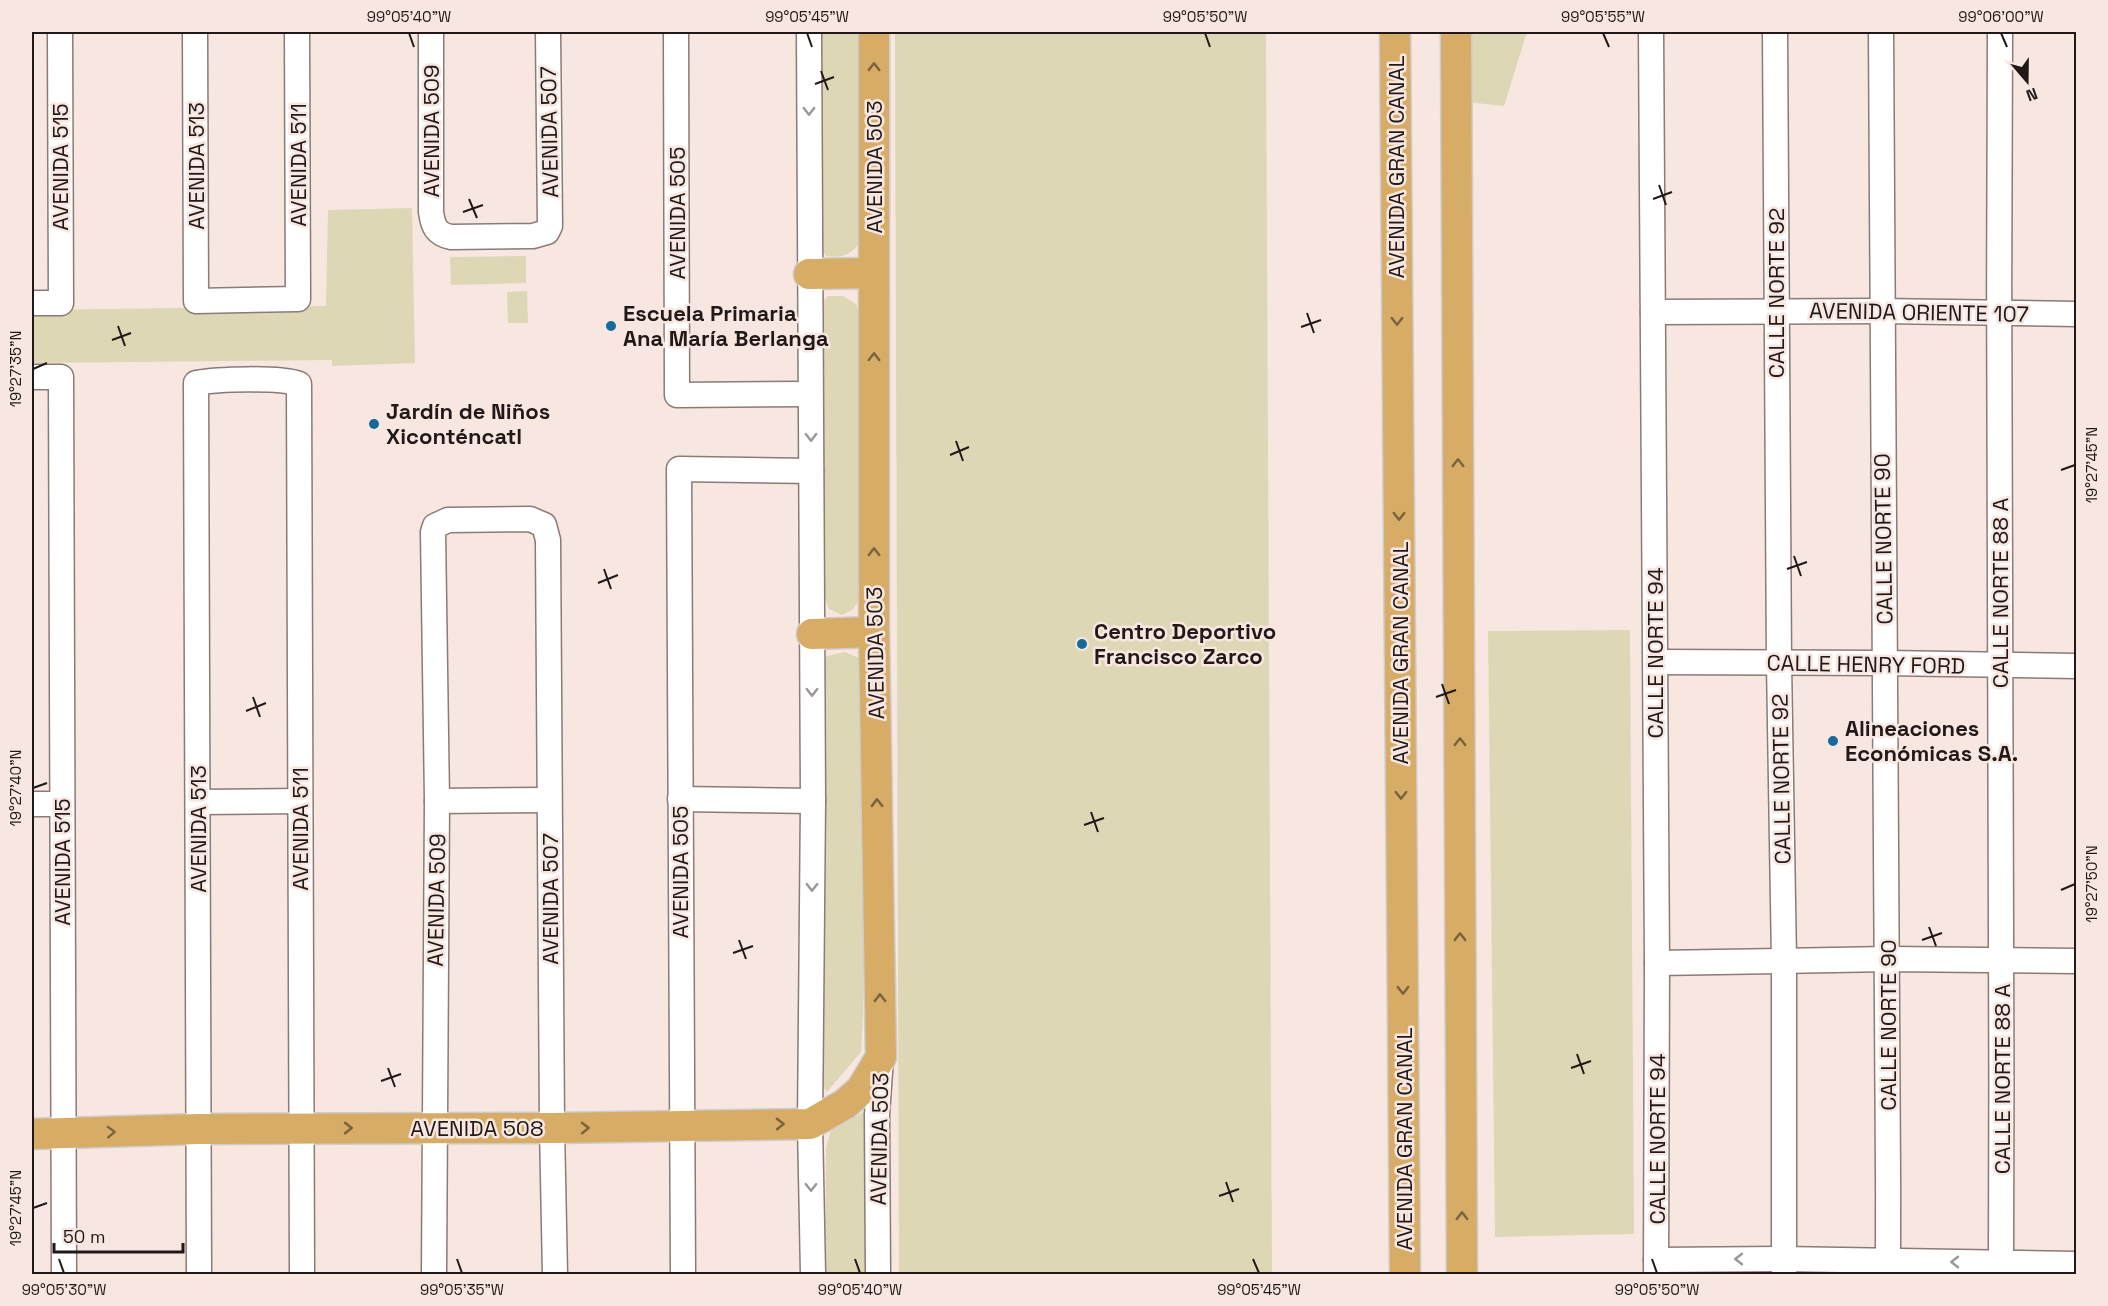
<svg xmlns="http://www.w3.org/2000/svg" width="2108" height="1306" viewBox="0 0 2108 1306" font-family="'Space Grotesk',sans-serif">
<rect width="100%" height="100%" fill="#f8e7e1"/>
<g fill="#ddd7b6">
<path d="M819,32h40v212c-10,12 -18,14 -33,12l-8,-13z"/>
<polygon points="895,32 1266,32 1272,1274 899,1274"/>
<polygon points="1466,32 1527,32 1504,106 1466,102"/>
<polygon points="412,208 415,363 332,366 332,360 32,363 32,310 326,306 328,210"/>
<polygon points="526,256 526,283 451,285 450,257"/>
<polygon points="527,291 528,323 508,323 507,292"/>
<polygon points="828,296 843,296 856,304 860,316 863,596 852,610 842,615 829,609 823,593 820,304"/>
<polygon points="1630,630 1634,1234 1495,1237 1488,631"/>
<polygon points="845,652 861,659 863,686 863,1019 861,1052 827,1092 820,1083 821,665 827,656"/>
<polygon points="864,1112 866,1274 825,1274 826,1148 831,1131"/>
</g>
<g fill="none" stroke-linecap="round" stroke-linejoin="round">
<defs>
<g id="minor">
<polyline points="195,32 196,301 298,299 297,32"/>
<path d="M431,32v180c2,14 5,22 20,25l82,-1 14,-4 3,-6 -2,-194"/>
<polyline points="676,32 677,395 810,394"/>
<polyline points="809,32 813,801 810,1124 813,1274"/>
<polyline points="1651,32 1657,963 1656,1274"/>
<polyline points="1775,32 1779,663 1784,961 1784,1274"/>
<path d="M1881,32c0,410 8,820 7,1230"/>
<path d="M2000,32c-3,410 3,820 1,1230"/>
<polyline points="32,303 61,303 60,32"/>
<polyline points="1653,312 1881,311 2076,314"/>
<polyline points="32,377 61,377 64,1274"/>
<polyline points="1656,662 1885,663 2076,666"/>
<polyline points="680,799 813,801"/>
<polyline points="437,801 549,800"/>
<polyline points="198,802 300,801"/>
<polyline points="32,804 62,804"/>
<polyline points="1657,963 1889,959 2076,961"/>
<polyline points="1656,1260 1782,1259 2076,1264"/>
<path d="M199,1274l-3,-891c21,-4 84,-6 103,1l3,890"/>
<polyline points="434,1274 437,801 433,532 435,526 448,520 530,519 544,525 548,540 552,1128 555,1274"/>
<polyline points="683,1274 679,469 811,471"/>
<polyline points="878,1274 877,1114 881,1058"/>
</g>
<g id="major">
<polyline points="1395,32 1405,1274"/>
<polyline points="1456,32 1462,1274"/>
<polyline points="809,274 873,273"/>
<polyline points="812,634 874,632"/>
<polyline points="32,1134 199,1129 552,1128 810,1124 845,1104 861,1090 881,1057 874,632 874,32"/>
</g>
</defs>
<use href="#minor" stroke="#8a7b76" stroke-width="27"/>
<use href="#major" stroke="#cecccc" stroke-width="33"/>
<use href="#minor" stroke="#fff" stroke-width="24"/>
<use href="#major" stroke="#d6ac66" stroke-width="30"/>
</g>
<defs><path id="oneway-chevron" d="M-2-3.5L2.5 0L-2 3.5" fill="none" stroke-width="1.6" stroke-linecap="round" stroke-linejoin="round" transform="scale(1.5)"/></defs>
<g stroke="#7b623f">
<use href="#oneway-chevron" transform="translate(874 67) rotate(-90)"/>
<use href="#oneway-chevron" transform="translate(1397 321) rotate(90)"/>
<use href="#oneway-chevron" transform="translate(874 357) rotate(-90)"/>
<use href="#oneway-chevron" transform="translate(1458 463) rotate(-90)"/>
<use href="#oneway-chevron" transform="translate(1399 516) rotate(90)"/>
<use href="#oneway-chevron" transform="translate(874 552) rotate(-90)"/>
<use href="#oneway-chevron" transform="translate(1460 742) rotate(-90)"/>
<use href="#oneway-chevron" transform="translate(1401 795) rotate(90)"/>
<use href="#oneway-chevron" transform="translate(877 803) rotate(-91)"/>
<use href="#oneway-chevron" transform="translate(1460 937) rotate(-90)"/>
<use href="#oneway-chevron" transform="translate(1403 990) rotate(90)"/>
<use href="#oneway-chevron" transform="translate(880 998) rotate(-91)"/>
<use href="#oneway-chevron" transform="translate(780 1124) rotate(-1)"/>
<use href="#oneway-chevron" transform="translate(348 1128)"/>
<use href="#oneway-chevron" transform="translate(585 1128) rotate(-1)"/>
<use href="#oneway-chevron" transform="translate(111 1132) rotate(-2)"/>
<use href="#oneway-chevron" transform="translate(1462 1216) rotate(-90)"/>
</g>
<g stroke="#9b9897">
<use href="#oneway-chevron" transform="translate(809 111) rotate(90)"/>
<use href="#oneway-chevron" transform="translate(811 437) rotate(89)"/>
<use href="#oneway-chevron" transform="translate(812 692) rotate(90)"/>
<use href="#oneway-chevron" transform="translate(812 887) rotate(91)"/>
<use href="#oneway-chevron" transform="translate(811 1187) rotate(89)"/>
<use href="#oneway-chevron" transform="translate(1739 1259) rotate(180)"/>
<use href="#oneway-chevron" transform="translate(1955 1262) rotate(-180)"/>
</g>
<path fill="none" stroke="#201918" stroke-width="2" d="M409,33l5,14M807,33l5,14M1205,33l5,14M1603,33l6,14M2001,33l6,14M821,71l7,19M815,84l19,-7M1659,185l7,20M469,199l8,19M1653,199l19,-7M463,212l20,-7M1307,313l7,20M118,326l7,20M1301,327l20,-7M112,340l19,-7M33,369l14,-6M956,441l7,20M950,455l19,-8M2061,470l14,-5M1794,556l7,20M604,569l7,20M1787,569l20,-7M598,583l20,-8M1442,684l7,20M253,697l7,20M1436,697l20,-7M246,711l20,-8M33,788l14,-5M1091,812l7,20M1084,825l20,-7M2061,890l14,-6M1929,927l7,19M739,940l7,19M1922,940l20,-7M733,953l20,-7M1577,1054l7,20M388,1068l7,19M1571,1068l20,-7M381,1081l20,-7M1226,1182l7,20M1219,1196l20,-7M33,1208l14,-5M59,1259l5,14M457,1259l5,14M855,1259l5,14M1253,1259l6,14M1652,1259l5,14"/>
<g fill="#156a9b" stroke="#f8e7e1" stroke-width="2">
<circle cx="611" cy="326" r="6"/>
<circle cx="374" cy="424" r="6"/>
<circle cx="1082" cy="644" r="6"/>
<circle cx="1833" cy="741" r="6"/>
</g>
<g text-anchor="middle" stroke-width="5" stroke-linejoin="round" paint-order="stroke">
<g font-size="22" fill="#201918" stroke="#f8e7e1">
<text transform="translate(431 131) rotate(-90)" y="8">AVENIDA 509</text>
<text transform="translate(549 132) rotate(-91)" y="8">AVENIDA 507</text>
<text transform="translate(298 165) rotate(-90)" y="8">AVENIDA 511</text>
<text transform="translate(196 166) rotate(-90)" y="8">AVENIDA 513</text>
<text transform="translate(60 167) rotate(-90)" y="8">AVENIDA 515</text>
<text transform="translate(874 167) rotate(-90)" y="8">AVENIDA 503</text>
<text transform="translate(1396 167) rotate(-90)" y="8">AVENIDA GRAN CANAL</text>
<text transform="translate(677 213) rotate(-90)" y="8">AVENIDA 505</text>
<text transform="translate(1776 293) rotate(-90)" y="8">CALLE NORTE 92</text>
<text transform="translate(1919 312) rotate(1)" y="8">AVENIDA ORIENTE 107</text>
<text transform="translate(1883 539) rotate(-91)" y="8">CALLE NORTE 90</text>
<text transform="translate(2000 593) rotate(-90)" y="8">CALLE NORTE 88 A</text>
<text transform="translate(875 653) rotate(-91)" y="8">AVENIDA 503</text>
<text transform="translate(1400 653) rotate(-90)" y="8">AVENIDA GRAN CANAL</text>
<text transform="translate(1655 653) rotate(-90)" y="8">CALLE NORTE 94</text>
<text transform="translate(1866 664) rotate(1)" y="8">CALLE HENRY FORD</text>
<text transform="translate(1781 779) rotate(-91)" y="8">CALLE NORTE 92</text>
<text transform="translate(198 829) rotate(-90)" y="8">AVENIDA 513</text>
<text transform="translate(300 829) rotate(-90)" y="8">AVENIDA 511</text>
<text transform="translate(62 862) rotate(-90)" y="8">AVENIDA 515</text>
<text transform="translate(680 872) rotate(-90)" y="8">AVENIDA 505</text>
<text transform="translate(550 899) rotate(-90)" y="8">AVENIDA 507</text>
<text transform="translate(436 900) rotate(-89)" y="8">AVENIDA 509</text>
<text transform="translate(1888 1025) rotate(-90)" y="8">CALLE NORTE 90</text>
<text transform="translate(2002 1079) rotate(-90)" y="8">CALLE NORTE 88 A</text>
<text x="477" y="1136">AVENIDA 508</text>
<text transform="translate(879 1139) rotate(-89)" y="8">AVENIDA 503</text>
<text transform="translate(1404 1139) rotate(-90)" y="8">AVENIDA GRAN CANAL</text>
<text transform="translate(1657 1139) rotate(-90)" y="8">CALLE NORTE 94</text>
</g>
<g font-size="22" font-weight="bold" fill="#201918" stroke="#f8e7e1" text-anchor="start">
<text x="623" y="321">Escuela Primaria<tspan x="623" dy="25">Ana María Berlanga</tspan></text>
<text x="386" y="419">Jardín de Niños<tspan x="386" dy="25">Xiconténcatl</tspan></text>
<text x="1094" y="639">Centro Deportivo<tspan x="1094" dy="25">Francisco Zarco</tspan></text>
<text x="1845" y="736">Alineaciones<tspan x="1845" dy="25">Económicas S.A.</tspan></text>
</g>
</g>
<rect width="2108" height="1306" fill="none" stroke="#f8e7e1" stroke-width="66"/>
<g transform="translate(2027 81) rotate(160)" stroke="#f8e7e1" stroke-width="4.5" paint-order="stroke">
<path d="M0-4.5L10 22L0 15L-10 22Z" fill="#201918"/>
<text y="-9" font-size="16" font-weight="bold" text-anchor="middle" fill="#201918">N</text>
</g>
<path d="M54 1243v9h129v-9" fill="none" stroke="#201918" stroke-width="3"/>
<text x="63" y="1243" font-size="18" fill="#201918" stroke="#f8e7e1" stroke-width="4.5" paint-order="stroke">50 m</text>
<rect x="33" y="33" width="2042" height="1240" fill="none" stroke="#201918" stroke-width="2"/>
<g font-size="15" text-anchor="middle" fill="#201918">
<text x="409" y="22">99°05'40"W</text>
<text x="807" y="22">99°05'45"W</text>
<text x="1205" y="22">99°05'50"W</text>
<text x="1603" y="22">99°05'55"W</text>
<text x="2001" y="22">99°06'00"W</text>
<text transform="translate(16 369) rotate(-90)" y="5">19°27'35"N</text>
<text transform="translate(2092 465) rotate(-90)" y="5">19°27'45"N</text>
<text transform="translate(16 788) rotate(-90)" y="5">19°27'40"N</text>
<text transform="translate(2092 884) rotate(-90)" y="5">19°27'50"N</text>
<text transform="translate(16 1208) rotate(-90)" y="5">19°27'45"N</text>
<text x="64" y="1295">99°05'30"W</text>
<text x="462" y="1295">99°05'35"W</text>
<text x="860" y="1295">99°05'40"W</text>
<text x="1259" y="1295">99°05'45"W</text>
<text x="1657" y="1295">99°05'50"W</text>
</g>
</svg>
